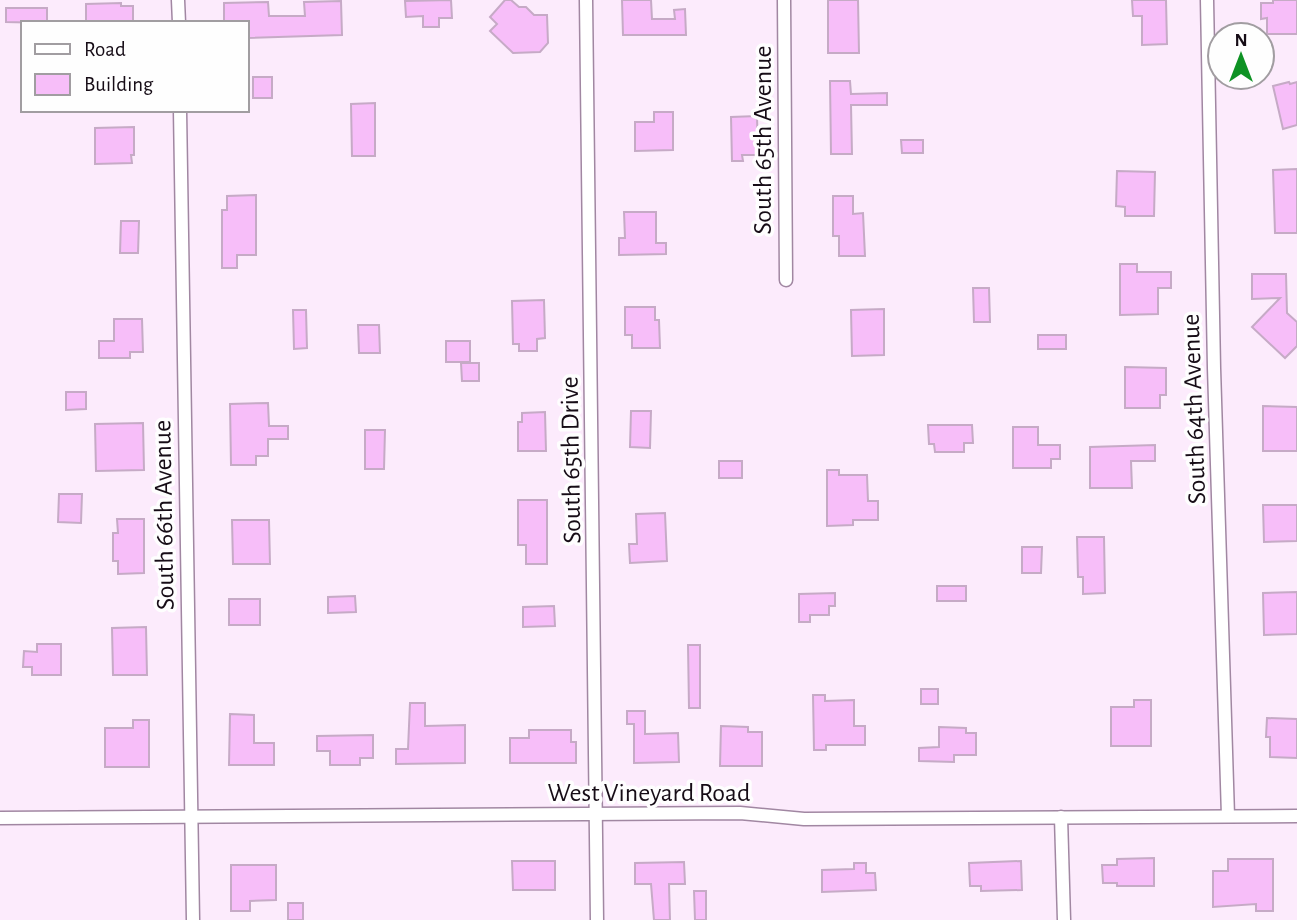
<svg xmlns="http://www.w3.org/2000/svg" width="1297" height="920" viewBox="0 0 1297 920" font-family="'Alegreya Sans',sans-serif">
<rect width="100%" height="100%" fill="#fcebfc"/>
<g fill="#f7bef9" stroke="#c6aac6" stroke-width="2">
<polygon points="451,0 452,18 439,18 439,27 423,27 423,16 406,17 405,1"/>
<polygon points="505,0 511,0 519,7 526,7 534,15 547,15 548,43 540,52 513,53 490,31 497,24 490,17"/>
<polygon points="622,0 651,0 652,19 675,19 674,10 685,9 686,35 623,35"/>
<polygon points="828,0 858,0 859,53 828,53"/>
<polygon points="1132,0 1166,0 1167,44 1142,45 1142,16 1133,16"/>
<polygon points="1273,0 1297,0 1297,34 1267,34 1267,18 1261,19 1261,3 1273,3"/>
<polygon points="341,1 342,35 247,38 247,23 224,23 224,3 268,2 269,16 305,16 304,2"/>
<polygon points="121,3 121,6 133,6 133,23 86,23 86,4"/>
<polygon points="6,8 47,8 47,23 6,22"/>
<rect x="253" y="77" width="19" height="21"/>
<polygon points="830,81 850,81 851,94 887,93 887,105 851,105 852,154 831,154"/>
<polygon points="1289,82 1290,84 1297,82 1297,125 1283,129 1273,86"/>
<polygon points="375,103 375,156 352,156 351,104"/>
<polygon points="654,112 673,112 673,150 635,151 635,122 654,122"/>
<polygon points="757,116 758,155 742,155 743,161 732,161 731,117"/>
<polygon points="134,127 134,155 131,155 132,163 95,164 95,128"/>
<polygon points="901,140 923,140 923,153 902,153"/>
<polygon points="1297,169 1297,233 1275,233 1273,170"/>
<polygon points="1117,171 1155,172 1154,216 1125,216 1125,207 1116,206"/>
<polygon points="256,195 256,255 237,255 237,268 222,268 222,210 227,210 227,196"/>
<polygon points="833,196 853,196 853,214 863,213 865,256 839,256 839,236 833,236"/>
<polygon points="624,212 656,212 656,243 666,243 666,254 619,255 619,238 625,238"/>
<polygon points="121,221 139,221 138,253 120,253"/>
<polygon points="1120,264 1137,264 1137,272 1171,272 1171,288 1158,288 1158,314 1120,315"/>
<polygon points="1252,274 1286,274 1287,313 1297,322 1297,346 1285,358 1252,327 1280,298 1252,299"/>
<polygon points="973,288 989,288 990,322 974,322"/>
<polygon points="544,300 545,338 537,339 537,351 519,351 519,344 513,344 512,301"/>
<polygon points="625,307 655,307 655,320 659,320 660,348 632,348 632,335 625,335"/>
<polygon points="884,309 884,355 852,356 851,310"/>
<polygon points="293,310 306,310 307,348 294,349"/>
<polygon points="114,319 142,319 143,352 130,352 130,358 99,358 99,341 114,341"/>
<polygon points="358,325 379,325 380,353 359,353"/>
<rect x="1038" y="335" width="28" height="14"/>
<rect x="446" y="341" width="24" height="21"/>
<polygon points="461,363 479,363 479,381 462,381"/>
<polygon points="1125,367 1166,368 1166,395 1160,395 1160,408 1125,408"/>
<polygon points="66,392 86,392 86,409 66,410"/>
<polygon points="268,403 269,426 288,426 288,439 268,439 268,456 256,456 256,465 231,465 230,404"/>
<polygon points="1263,406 1297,407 1297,451 1263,451"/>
<polygon points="631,411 651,411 650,448 630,447"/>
<polygon points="545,412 546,451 518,451 518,422 522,422 522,413"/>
<polygon points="143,423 144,470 96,471 95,424"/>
<polygon points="928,425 972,425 973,443 964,443 964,452 935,452 934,444 929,444"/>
<polygon points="1013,427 1038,427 1038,445 1060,445 1060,459 1051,459 1051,468 1013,468"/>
<polygon points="365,430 385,430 384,469 365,469"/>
<polygon points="1155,445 1155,461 1131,461 1132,488 1090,488 1090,447"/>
<rect x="719" y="461" width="23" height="17"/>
<polygon points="827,470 839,470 839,475 867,475 868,501 878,501 878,520 853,520 853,525 827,526"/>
<polygon points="59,494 82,494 81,523 58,522"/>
<polygon points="518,500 547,500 547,564 526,564 526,545 518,545"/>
<polygon points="1263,505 1297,505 1297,541 1264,542"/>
<polygon points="665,513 667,561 630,563 629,544 637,544 636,514"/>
<polygon points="117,519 144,519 144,573 118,574 118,561 113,561 113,533 118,533"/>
<polygon points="232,520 269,520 270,564 233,564"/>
<polygon points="1077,537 1104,537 1105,593 1083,594 1083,577 1078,577"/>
<polygon points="1022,547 1042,547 1041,573 1022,573"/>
<rect x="937" y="586" width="29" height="15"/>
<polygon points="1297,592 1297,634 1264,635 1263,593"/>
<polygon points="835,593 835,606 829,606 829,615 810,615 810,622 799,622 799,594"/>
<polygon points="355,596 356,612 328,613 328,597"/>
<rect x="229" y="599" width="31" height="26"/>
<polygon points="554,606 555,626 523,627 523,607"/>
<polygon points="146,627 147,675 113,675 112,628"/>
<polygon points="37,644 61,644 61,675 32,675 32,667 23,667 24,651 37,652"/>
<polygon points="688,645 700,645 700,708 689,708"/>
<rect x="921" y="689" width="17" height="15"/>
<polygon points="813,695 825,695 825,701 854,700 854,726 865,726 865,745 826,745 826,750 814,750"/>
<polygon points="1134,700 1151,700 1151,746 1111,746 1111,707 1134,707"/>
<polygon points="410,703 425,703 425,726 465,725 465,763 396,764 396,749 408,749"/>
<polygon points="627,711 645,711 645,734 678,733 679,762 634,763 634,724 627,724"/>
<polygon points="230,714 254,715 254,743 274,743 274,765 229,765"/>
<polygon points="1267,718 1297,719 1297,758 1270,757 1270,737 1266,737"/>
<polygon points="133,720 149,720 149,767 105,767 105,728 133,728"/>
<polygon points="721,726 748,727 748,732 762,732 762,766 720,766"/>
<polygon points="939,727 966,728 966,733 976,733 976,755 954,755 954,762 919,761 919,748 939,747"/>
<polygon points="529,730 571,730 571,742 576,742 576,763 510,763 510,738 529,738"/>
<polygon points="373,735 373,758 360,758 360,765 330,765 330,751 317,751 317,736"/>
<polygon points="1154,858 1154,886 1117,886 1117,883 1103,883 1102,865 1117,865 1117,859"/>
<polygon points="1228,859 1273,859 1273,911 1256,911 1256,904 1213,907 1213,871 1228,871"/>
<polygon points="512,861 555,861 555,890 513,890"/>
<polygon points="1021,861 1022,890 981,891 981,886 970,886 969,863"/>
<polygon points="684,862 685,884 669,884 670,920 654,920 651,884 635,884 635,863"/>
<polygon points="854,863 866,863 866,873 875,873 876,890 822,892 822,870 854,869"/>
<polygon points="231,865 276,865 276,900 250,901 250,911 231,911"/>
<polygon points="694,891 706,891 706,920 695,920"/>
<rect x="288" y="903" width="15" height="17"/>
</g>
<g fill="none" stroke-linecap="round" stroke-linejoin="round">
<defs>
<g id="street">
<polyline points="178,0 179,23"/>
<polyline points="586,0 597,920"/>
<polyline points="784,0 786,280"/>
<polyline points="1207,0 1214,368 1228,816"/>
<polyline points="180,110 193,920"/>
<polyline points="1061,817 1064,920"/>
<polyline points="0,818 740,813 804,819 1297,816"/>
</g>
</defs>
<use href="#street" stroke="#a187a2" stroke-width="15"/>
<use href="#street" stroke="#fff" stroke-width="12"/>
</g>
<g text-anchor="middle" stroke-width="7" stroke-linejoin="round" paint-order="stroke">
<g font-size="26" fill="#160c16" stroke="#fefefe">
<text transform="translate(762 140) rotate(-90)" y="9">South 65th Avenue</text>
<text transform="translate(1193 409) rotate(-92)" y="9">South 64th Avenue</text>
<text transform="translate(570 460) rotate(-91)" y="9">South 65th Drive</text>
<text transform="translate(163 515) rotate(-91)" y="9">South 66th Avenue</text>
<text x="649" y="801">West Vineyard Road</text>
</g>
</g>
<rect x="21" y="21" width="228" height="91" fill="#fefefe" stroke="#a19da1" stroke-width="2"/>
<rect x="35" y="44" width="35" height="10" fill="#ffffff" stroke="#a19da1" stroke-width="2"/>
<text x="84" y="56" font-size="21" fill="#160c16">Road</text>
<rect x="35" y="74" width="35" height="21" fill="#f7bef9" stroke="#a19da1" stroke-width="2"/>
<text x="84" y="91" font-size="21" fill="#160c16">Building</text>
<g transform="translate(1241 56)"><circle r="33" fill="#fefefe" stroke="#a19da1" stroke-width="2"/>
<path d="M0-5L12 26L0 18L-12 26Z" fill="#0e9224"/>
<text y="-10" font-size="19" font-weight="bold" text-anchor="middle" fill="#160c16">N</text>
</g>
</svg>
